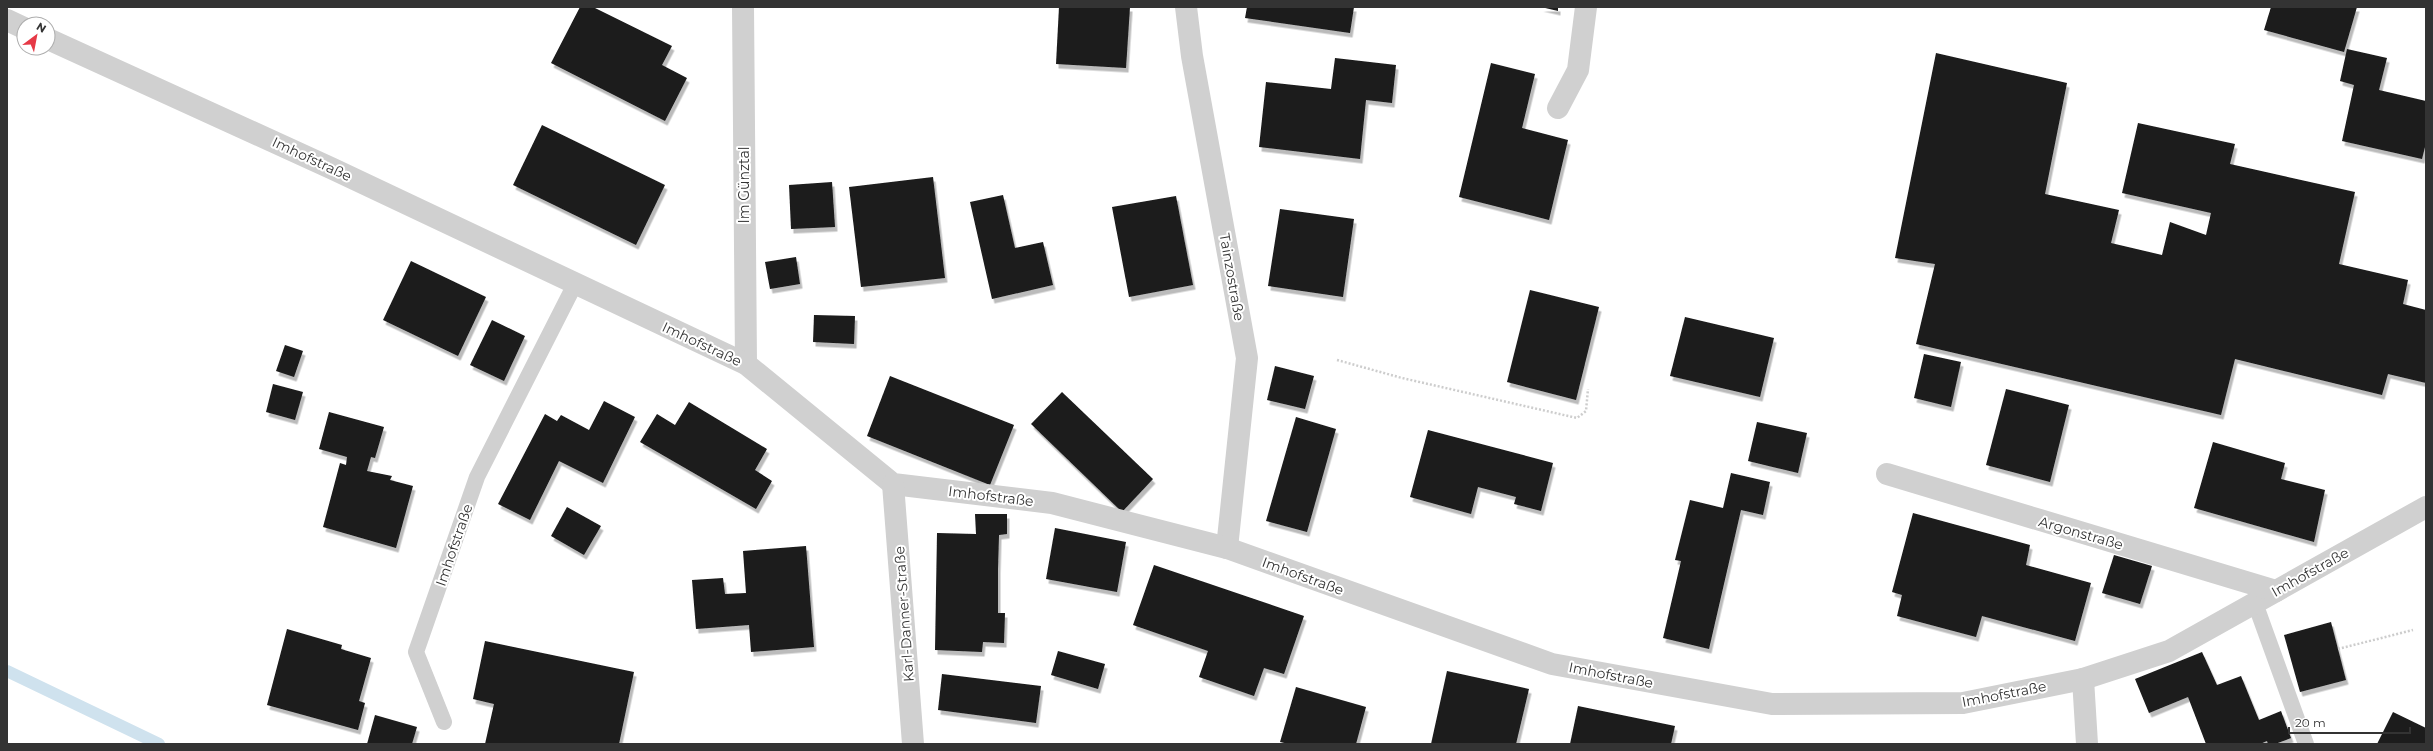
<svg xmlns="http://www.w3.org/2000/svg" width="2433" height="751" viewBox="0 0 2433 751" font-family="Montserrat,sans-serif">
<defs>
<filter id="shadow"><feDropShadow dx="2.5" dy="4.5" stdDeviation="0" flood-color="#0004"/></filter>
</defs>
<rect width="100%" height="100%" fill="#fff"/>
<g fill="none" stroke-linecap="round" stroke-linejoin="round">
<polyline stroke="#cfe2ee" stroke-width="12" points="7,671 159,744"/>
</g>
<g fill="#1a1a1a" filter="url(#shadow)">
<polygon points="580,7 593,7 672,46 662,65 687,78 665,121 551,63"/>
<polygon points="1059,7 1130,7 1126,68 1056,64"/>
<polygon points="1247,7 1354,7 1350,33 1245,18"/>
<polygon points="1541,7 1558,7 1558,11"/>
<polygon points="2271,7 2357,7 2344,52 2264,30"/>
<polygon points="2347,49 2387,58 2379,90 2426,101 2426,143 2422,159 2342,141 2354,85 2340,81"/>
<polygon points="1936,53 2067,83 2045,194 2119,210 2111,243 2162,255 2170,222 2206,235 2211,213 2122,193 2138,123 2235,144 2230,164 2355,192 2339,264 2408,280 2403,304 2426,310 2426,383 2388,374 2382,395 2235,359 2221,415 1916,344 1935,264 1895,258"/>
<polygon points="1335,58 1396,65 1392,103 1366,100 1360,159 1259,147 1266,82 1331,89"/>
<polygon points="1491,63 1535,74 1522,128 1568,140 1549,220 1459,197"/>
<polygon points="542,125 665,185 636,245 513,185"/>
<polygon points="933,177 945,278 861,287 849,187"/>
<polygon points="832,182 835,227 791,229 789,185"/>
<polygon points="1003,195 1015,248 1043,242 1053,285 992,299 970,202"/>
<polygon points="1176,196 1193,285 1129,297 1112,207"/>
<polygon points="1280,209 1354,219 1343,297 1268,286"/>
<polygon points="796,257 800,284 770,289 765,262"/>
<polygon points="411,261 486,297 458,356 383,320"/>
<polygon points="1530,290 1599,307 1576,400 1507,382"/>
<polygon points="814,315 855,316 854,344 813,342"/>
<polygon points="1685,317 1774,338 1760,397 1670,376"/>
<polygon points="492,320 525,336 504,381 470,365"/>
<polygon points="285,345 303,351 294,377 276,371"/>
<polygon points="1924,354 1961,362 1951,407 1914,398"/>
<polygon points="1275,366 1314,376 1305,409 1267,400"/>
<polygon points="890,376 1014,425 990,485 867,436"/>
<polygon points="273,384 303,392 295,420 266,412"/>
<polygon points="2006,389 2069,405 2050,482 1986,465"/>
<polygon points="1062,392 1153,479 1122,512 1031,424"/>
<polygon points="604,401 635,417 603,483 559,461 530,520 498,504 545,414 557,421 561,415 589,430"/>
<polygon points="689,402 767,449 755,470 772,481 756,509 640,442 657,414 675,425"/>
<polygon points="329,412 384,427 375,458 371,457 367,471 392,476 390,480 413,486 396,548 323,527 340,463 346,465 347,457 319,449"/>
<polygon points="1296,417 1336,429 1307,532 1266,521"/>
<polygon points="1757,422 1807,433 1798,473 1748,461"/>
<polygon points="1428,430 1553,463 1541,511 1514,504 1516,497 1478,487 1471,514 1410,497"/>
<polygon points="2213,442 2285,463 2281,479 2325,490 2314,542 2194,508"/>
<polygon points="1731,473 1770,482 1763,515 1741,510 1709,649 1663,638 1681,561 1675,560 1690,500 1723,508"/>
<polygon points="567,507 601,526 584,555 551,536"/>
<polygon points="1913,513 2030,545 2026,565 2091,583 2075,641 1982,616 1976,637 1897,616 1902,595 1892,592"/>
<polygon points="975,514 1007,514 1007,534 999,535 998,569 998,613 1005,613 1004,643 983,642 982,652 935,650 937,533 976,534"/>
<polygon points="1055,528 1126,542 1117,592 1046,579"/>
<polygon points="806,546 814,647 751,652 749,625 696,629 692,580 723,578 725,594 746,593 743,551"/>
<polygon points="2114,555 2152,566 2140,604 2102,593"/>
<polygon points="1154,565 1304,616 1284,674 1264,668 1254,696 1199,677 1208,651 1133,625"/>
<polygon points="2331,622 2346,680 2300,692 2284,635"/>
<polygon points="287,629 342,645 341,649 371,658 359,701 365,703 358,730 267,705"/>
<polygon points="485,641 634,672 619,744 485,744 494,704 473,699"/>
<polygon points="1058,651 1105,664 1098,689 1051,675"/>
<polygon points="2202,652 2217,685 2241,676 2259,720 2281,711 2291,738 2275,744 2268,744 2267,741 2260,744 2206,744 2188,697 2149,713 2135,679"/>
<polygon points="1447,671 1529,689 1516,744 1431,744"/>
<polygon points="942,674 1041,686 1036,723 938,710"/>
<polygon points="1296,687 1366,707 1356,744 1289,744 1280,742"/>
<polygon points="1578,706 1675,726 1671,744 1570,744"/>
<polygon points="2393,712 2426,728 2426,744 2377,744"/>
<polygon points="375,715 417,727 412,744 367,744"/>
</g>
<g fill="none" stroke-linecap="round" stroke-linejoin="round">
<g stroke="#cdcdcd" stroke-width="2.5" stroke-dasharray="2 2" stroke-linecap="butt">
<polyline points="1337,360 1402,378 1577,418 1586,411 1588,389"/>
<polyline points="2338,649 2413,630"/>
</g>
<g stroke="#d0d0d0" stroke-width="16">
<polyline points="2255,603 2306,744"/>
<polyline points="444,722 416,652 477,477 575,284"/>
</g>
<g stroke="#d0d0d0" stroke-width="22">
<polyline points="743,7 746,364"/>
<polyline points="1186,7 1192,56 1247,358 1227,548"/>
<polyline points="7,20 24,28"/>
<polyline points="48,39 333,169 746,364 893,484 1052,503 1227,548 1552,664 1772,704 1963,703 2083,679 2169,651 2426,507"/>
<polyline points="1558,108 1578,70 1586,7"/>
<polyline points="1887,474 2276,591"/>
<polyline points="893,484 913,744"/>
<polyline points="2083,679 2087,744"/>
</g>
</g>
<g text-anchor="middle" stroke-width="4" stroke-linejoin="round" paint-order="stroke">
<g font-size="14" fill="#333" stroke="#fff">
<text transform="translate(312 159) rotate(25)" y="5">Imhofstraße</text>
<text transform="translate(744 185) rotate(-90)" y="5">Im Günztal</text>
<text transform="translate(1232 277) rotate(80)" y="5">Tainzostraße</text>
<text transform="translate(702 344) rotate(25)" y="5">Imhofstraße</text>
<text transform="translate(991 496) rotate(7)" y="5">Imhofstraße</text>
<text transform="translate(2081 533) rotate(16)" y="5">Argonstraße</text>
<text transform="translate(454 545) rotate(-71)" y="5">Imhofstraße</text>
<text transform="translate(2310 572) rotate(-29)" y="5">Imhofstraße</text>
<text transform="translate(1303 576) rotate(20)" y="5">Imhofstraße</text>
<text transform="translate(904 614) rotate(-94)" y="5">Karl-Danner-Straße</text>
<text transform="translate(1611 675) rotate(11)" y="5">Imhofstraße</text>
<text transform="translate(2004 694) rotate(-11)" y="5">Imhofstraße</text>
</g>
</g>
<rect width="2433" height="751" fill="none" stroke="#333333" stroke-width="16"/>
<g transform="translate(36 36) rotate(32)"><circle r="19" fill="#ffffff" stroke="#adadad"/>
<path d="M0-3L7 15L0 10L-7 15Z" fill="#e63946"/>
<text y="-6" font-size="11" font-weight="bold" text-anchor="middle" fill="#333333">N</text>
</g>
<path d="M2289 727v6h121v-6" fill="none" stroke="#333333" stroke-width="2"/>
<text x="2295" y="727" font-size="12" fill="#333333" stroke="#ffffff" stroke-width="3" paint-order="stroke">20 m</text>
</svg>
